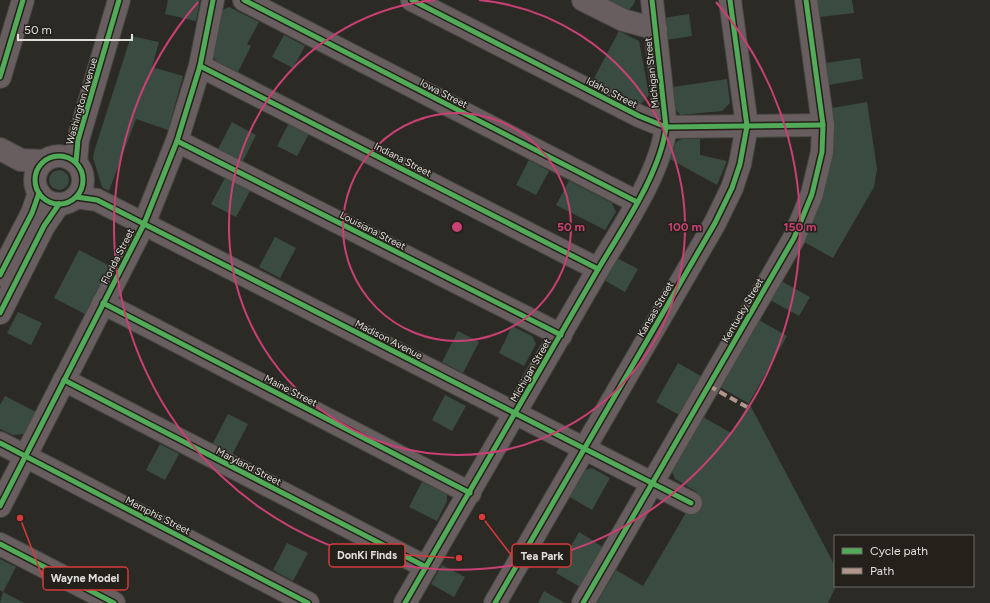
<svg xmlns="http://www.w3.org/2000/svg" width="990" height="603" viewBox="0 0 990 603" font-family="Figtree,sans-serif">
<rect width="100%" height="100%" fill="#2b2a25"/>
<g fill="#3a4c41">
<polygon points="168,0 200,0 196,21 165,14"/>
<polygon points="601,0 635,0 635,2 630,9 619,9"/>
<polygon points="817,0 852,0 854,13 820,17"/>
<polygon points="229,7 259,22 247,44 251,46 238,72 216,61 212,55 221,11"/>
<polygon points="689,14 692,36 666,40 663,18"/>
<polygon points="619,31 639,41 649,95 642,103 633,103 592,82"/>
<polygon points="284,35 305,46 293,68 272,57"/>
<polygon points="131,36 159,42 152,67 183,76 168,130 136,119 109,191 102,187 93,158 94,152"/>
<polygon points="860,58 863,79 829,85 826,63"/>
<polygon points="727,79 730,103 722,111 680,115 676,110 673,87"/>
<path d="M867,102l10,67 -3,18 -41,71 -29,-16c21,-43 33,-87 28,-134z"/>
<polygon points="232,122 256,135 242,163 217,151"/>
<polygon points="289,123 309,134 297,156 277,146"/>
<polygon points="682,139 700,139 700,155 727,161 717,185 670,159 676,142"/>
<polygon points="529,160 549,171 536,195 516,185"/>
<circle cx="59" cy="180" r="10"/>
<polygon points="225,178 250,191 236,217 211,204"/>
<polygon points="569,181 612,203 616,212 605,230 556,205"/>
<polygon points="275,237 296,248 280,278 259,267"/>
<polygon points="79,250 110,266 85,314 54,298"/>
<polygon points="615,257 638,269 625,292 602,279"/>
<polygon points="781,281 810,297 799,316 770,300"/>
<polygon points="18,312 42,323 31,345 7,333"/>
<polygon points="759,320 787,336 749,403 835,566 836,586 828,603 597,603 616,570 643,586 697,494 697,492 675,479 672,471 703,417 731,433 747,407 748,403 720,387"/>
<polygon points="512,326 532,336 536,344 524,366 499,353"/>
<polygon points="458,331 479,342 463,373 442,362"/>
<polygon points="678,363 701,376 679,415 656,402"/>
<polygon points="445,395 466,406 452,431 432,420"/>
<polygon points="5,396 36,412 24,434 13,435 0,429 0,405"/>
<polygon points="228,414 248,424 232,455 212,445"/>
<polygon points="160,444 179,454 165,480 146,470"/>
<polygon points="592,468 610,478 592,510 568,496 582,471"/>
<polygon points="422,482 447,494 447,501 437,521 409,507"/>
<polygon points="579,532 603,547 580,587 556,573"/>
<polygon points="287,543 308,553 293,581 273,570"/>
<polygon points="0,559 16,567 3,592 24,603 0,603 3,592 0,590"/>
<polygon points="442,565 465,577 454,597 431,584"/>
<polygon points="544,591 565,603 538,603"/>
</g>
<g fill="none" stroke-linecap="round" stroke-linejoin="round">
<defs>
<g id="minor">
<polyline points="244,0 637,202"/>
<polyline points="412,0 639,116 666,127 823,125"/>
<polyline points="583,0 623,20 656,29"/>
<polyline points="200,66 598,269"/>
<polyline points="0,77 23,0"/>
<polyline points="177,141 561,335"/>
<polyline points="0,149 21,160 44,161"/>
<circle cx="59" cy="180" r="24"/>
<polyline points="76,162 78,140 119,0"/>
<polyline points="76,197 97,200 691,503"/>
<polyline points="0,275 32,213 39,193"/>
<polyline points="103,303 470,493"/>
<polyline points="0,313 44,226 59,204"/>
<polyline points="64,380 426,567"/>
<polyline points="0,443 308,603"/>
<polyline points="0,506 144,224 177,141 200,66 213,0"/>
<polyline points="0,544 114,603"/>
<path d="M405,603c63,-108 126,-216 188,-325 25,-44 67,-102 73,-151l-14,-127"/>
<polyline points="495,603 715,223 732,188 740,164 747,126 730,0"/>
<polyline points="583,603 794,238 812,194 822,152 823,125 806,0"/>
</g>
</defs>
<use href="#minor" stroke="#474643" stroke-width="24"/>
<use href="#minor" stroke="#685d5f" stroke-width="22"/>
<polyline stroke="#b2968c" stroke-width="4" stroke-dasharray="8 4" stroke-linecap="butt" points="709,386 747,407"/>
<defs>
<g id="cycleway">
<polyline points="244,0 637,202"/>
<polyline points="412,0 639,116 666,127 823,125"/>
<polyline points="200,66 598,269"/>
<polyline points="0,77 23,0"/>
<polyline points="177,141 561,335"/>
<circle cx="59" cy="180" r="24"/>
<polyline points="76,162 78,140 119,0"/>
<polyline points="76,197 97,200 691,503"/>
<polyline points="0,275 32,213 39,193"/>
<polyline points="103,303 470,493"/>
<polyline points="0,313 44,226 59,204"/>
<polyline points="64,380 426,567"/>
<polyline points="0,443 308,603"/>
<polyline points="0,506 144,224 177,141 200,66 213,0"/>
<polyline points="0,544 114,603"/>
<path d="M405,603c63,-108 126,-216 188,-325 25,-44 67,-102 73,-151l-14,-127"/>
<polyline points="495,603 715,223 732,188 740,164 747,126 730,0"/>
<polyline points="583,603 794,238 812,194 822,152 823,125 806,0"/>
</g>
</defs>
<use href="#cycleway" stroke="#23211a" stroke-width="8"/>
<use href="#cycleway" stroke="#51ab58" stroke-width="5"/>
</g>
<g fill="none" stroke="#c84074" stroke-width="2">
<circle cx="457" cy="227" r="114"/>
<path d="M479 0A228 228 0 1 1 435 0"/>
<path d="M716 2A343 343 0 1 1 198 2"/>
</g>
<g text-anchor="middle" stroke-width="3" stroke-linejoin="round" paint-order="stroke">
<g font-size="10" fill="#e0dfda" stroke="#23211a">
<text transform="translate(651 73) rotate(-96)" y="4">Michigan Street</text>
<text transform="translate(612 92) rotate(27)" y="4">Idaho Street</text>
<text transform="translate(444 93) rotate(27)" y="4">Iowa Street</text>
<text transform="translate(81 101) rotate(-74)" y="4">Washington Avenue</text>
<text transform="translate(403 159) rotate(27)" y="4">Indiana Street</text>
<text transform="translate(373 230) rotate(27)" y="4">Louisiana Street</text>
<text transform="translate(117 256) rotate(-63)" y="4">Florida Street</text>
<text transform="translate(655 309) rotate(-60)" y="4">Kansas Street</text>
<text transform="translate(742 310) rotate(-60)" y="4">Kentucky Street</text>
<text transform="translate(389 339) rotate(27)" y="4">Madison Avenue</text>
<text transform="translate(530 370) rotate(-60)" y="4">Michigan Street</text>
<text transform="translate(291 390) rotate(27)" y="4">Maine Street</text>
<text transform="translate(249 466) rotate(27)" y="4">Maryland Street</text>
<text transform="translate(158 515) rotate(27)" y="4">Memphis Street</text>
</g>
</g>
<circle cx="457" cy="227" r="6" fill="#c84074" stroke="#23211a" stroke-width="2"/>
<g font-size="12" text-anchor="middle" font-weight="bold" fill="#c84074" stroke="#23211a" stroke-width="3" stroke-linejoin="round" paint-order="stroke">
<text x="571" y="231">50 m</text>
<text x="685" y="231">100 m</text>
<text x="800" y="231">150 m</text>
</g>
<path fill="none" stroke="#d73a3a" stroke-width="1.5" d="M459 558L405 555M482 517L512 556M20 518L43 578"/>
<g fill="#d73a3a" stroke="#23211a" stroke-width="1.5">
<circle cx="459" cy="558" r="4"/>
<circle cx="482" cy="517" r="4"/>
<circle cx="20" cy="518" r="4"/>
</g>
<g fill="#23211a" stroke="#d73a3a" stroke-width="1.5">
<rect x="329" y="544" width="76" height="23" rx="4"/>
<rect x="512" y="544" width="59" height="23" rx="4"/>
<rect x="43" y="567" width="85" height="23" rx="4"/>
</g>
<g font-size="11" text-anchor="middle" font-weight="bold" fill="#e0dfda">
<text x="367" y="559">DonKi Finds</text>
<text x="542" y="560">Tea Park</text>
<text x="85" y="582">Wayne Model</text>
</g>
<rect x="834" y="535" width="140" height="52" fill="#23211a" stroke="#6f6d67"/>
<rect x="842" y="548" width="20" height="6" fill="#51ab58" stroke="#6f6d67"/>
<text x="870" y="555" font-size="12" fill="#e0dfda">Cycle path</text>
<rect x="842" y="568" width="20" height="6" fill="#b2968c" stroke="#6f6d67"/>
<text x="870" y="575" font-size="12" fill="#e0dfda">Path</text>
<path d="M18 34v6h114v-6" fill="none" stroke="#e0dfda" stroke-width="2"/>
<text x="24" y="34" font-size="12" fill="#e0dfda" stroke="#23211a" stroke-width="3" paint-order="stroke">50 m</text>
</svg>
